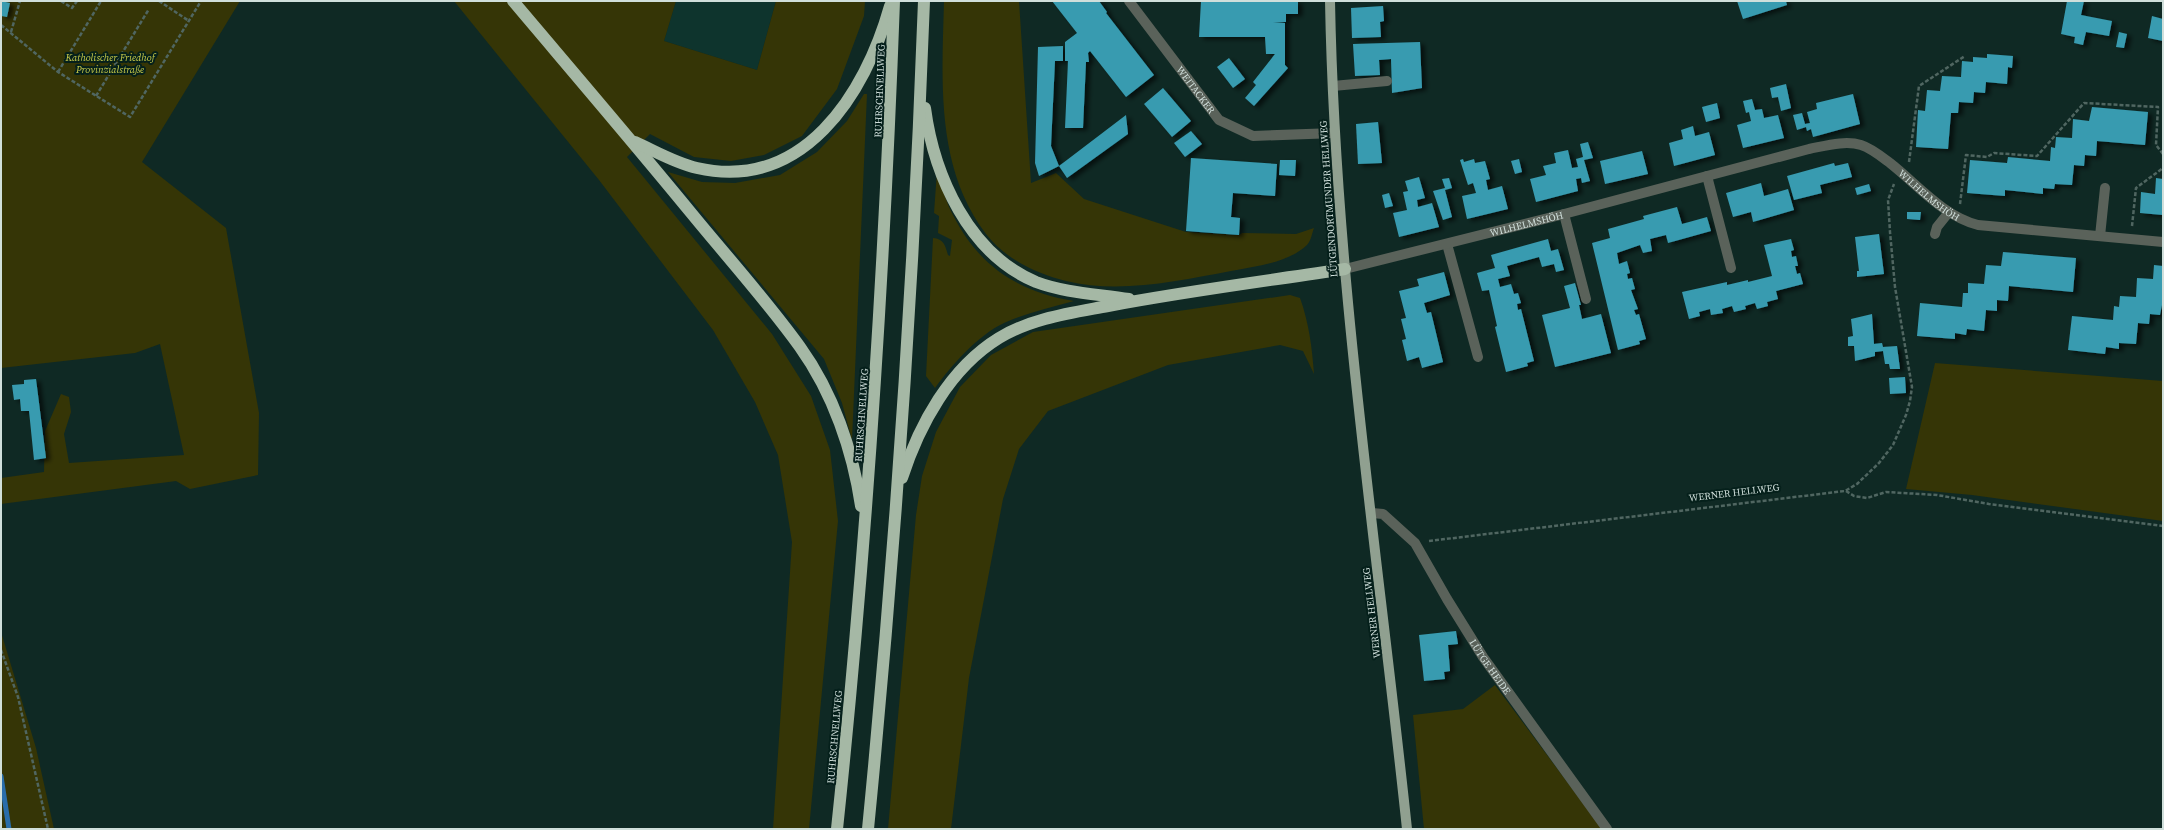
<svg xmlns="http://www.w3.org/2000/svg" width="2164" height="830" viewBox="0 0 2164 830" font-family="'Source Serif 4',serif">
<defs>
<filter id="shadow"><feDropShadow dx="4.5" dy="2.5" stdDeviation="2" flood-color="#0009"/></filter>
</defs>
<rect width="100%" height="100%" fill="#0f2924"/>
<polygon fill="#0e342d" points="676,1 776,1 757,70 664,41"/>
<g fill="#353506">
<polygon points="1,1 240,1 142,162 226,228 259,413 258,475 190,489 176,481 1,504 1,478 44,472 45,431 61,394 69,397 71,412 64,434 69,463 184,455 160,344 135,353 1,368"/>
<polygon points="454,1 676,1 664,41 757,70 776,1 865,1 864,16 837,89 802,136 764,155 731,161 694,157 650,134 627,157 772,334 811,396 830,450 838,521 809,829 773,829 792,542 778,455 755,402 713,330 599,180"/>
<path d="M944,1h75l12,182 25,-10 28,26 102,33 53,3 3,-2 54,1 18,-6c-2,5 -3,13 -7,17 -19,18 -51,21 -76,26 -53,10 -112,23 -165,10 -29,-7 -61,-22 -80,-47 -51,-67 -44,-154 -42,-233z"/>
<polygon points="864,94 867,94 852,440 842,403 824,359 668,172 702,182 735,183 780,175 817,152 847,121"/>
<path d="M937,171c5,15 9,32 17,46 26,50 65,75 120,84 -24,7 -48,12 -70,22 -26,12 -53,43 -69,65l-9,-12 7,-138c11,1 12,7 15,17l2,1 2,-16 -14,-7 1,-17 -5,-3z"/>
<path d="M1290,295l10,3c9,25 12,49 14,76l-11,-23 -23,-6 -112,20 -120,46 -29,38 -16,50 -34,179 -18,151h-63l28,-314 6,-39 14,-44 24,-45 31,-32 42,-23z"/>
<polygon points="1935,363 2163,381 2163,521 1972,495 1906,489"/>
<polygon points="1,632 36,748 54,829 1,829"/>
<polygon points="1495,685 1602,829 1424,829 1413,715 1463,709"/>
</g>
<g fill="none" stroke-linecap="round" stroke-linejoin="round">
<polyline stroke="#296daa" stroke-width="5" points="1,776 9,829"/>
</g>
<g fill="#389bb0" filter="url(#shadow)">
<polygon points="1,1 10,3 7,17 1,16"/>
<polygon points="1052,1 1099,1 1107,12 1106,13 1154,75 1126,97 1090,51 1088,53 1089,62 1086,62 1083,128 1065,128 1068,61 1065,61 1065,42 1077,33"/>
<polygon points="1201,1 1298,1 1298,14 1286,14 1286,22 1273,22 1285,23 1285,65 1288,68 1254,106 1245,98 1256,85 1253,82 1275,54 1266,54 1265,37 1199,37"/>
<polygon points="1737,1 1786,1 1787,5 1743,19"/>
<polygon points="2067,1 2084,1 2081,15 2112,21 2109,36 2086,32 2083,45 2074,43 2075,37 2061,34"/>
<polygon points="1383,6 1384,21 1380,22 1381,37 1352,38 1351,8"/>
<polygon points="2152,16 2163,19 2163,41 2148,38"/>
<polygon points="2119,32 2127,34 2124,48 2116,47"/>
<polygon points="1420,42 1422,88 1392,93 1391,59 1379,60 1380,75 1355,76 1353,44"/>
<polygon points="1063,46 1063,61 1055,61 1051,146 1059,166 1126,115 1128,134 1067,178 1059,166 1039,176 1035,163 1038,47"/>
<polygon points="1987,54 2013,56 2012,68 2008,67 2007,84 1986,82 1985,93 1974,92 1973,103 1959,102 1958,113 1951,113 1948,149 1916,147 1918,110 1925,111 1927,90 1940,91 1942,76 1961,77 1962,61 1973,62 1973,57 1987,58"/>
<polygon points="1229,58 1245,79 1233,88 1217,67"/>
<polygon points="1786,84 1791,108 1781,111 1778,97 1772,98 1770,88"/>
<polygon points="1163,88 1191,121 1172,137 1144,104"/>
<polygon points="1853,94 1860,124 1813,137 1811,129 1807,131 1806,127 1797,130 1793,115 1802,113 1805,124 1810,123 1807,112 1817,109 1816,103"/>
<polygon points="1752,99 1755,110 1762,109 1764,118 1778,115 1784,138 1743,148 1737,125 1751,121 1749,112 1746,113 1743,101"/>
<polygon points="1717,103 1720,118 1706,122 1702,107"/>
<polygon points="2092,107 2148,112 2145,145 2097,141 2096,156 2085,155 2084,166 2074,165 2072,185 2055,184 2054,189 2043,188 2043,194 2005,190 2005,196 1967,193 1970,160 2007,163 2008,157 2050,161 2051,147 2055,148 2056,137 2072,138 2073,119 2089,121"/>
<polygon points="1378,122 1382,163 1358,164 1356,124"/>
<polygon points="1693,126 1695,136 1709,132 1715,155 1674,166 1669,143 1683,139 1681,130"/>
<polygon points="1191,131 1202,144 1185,157 1174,143"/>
<polygon points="1588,142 1593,158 1584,160 1590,181 1582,183 1581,178 1576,179 1578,191 1536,202 1530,179 1546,175 1543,166 1556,163 1554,153 1568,150 1572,168 1578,167 1576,159 1583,157 1580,144"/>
<polygon points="1642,151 1648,174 1605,184 1600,161"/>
<polygon points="1191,158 1277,164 1275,196 1233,193 1231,217 1240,218 1239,235 1186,231"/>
<polygon points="1463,159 1464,162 1474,159 1475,163 1485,161 1490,179 1486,180 1488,190 1502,186 1508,209 1467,219 1462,196 1476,193 1473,183 1468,185 1460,160"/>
<polygon points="1519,159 1522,172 1515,174 1511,161"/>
<polygon points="1280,160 1296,160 1295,176 1279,175"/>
<polygon points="1834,163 1835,166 1848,163 1852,177 1820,185 1822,193 1794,200 1787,176"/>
<polygon points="1419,177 1425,198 1417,200 1418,207 1432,203 1439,227 1399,237 1393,213 1407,210 1403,192 1408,191 1405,181"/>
<polygon points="1449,178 1452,188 1445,190 1452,217 1443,220 1433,191 1445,188 1442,179"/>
<polygon points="2156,178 2163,179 2163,215 2140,213 2141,192 2155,194"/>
<polygon points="1761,183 1764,196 1788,189 1794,210 1753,222 1751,212 1733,217 1726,193"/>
<polygon points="1869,184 1871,191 1857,195 1855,188"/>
<polygon points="1389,193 1393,206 1385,208 1382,195"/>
<polygon points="1677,207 1682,224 1707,217 1711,231 1668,243 1666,235 1650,239 1652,251 1643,253 1640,245 1617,253 1619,264 1627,261 1630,273 1627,274 1628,279 1632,278 1635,289 1631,290 1638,309 1634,310 1636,315 1639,314 1646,339 1639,341 1640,344 1618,350 1592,243 1610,238 1608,229 1644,219 1643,216"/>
<polygon points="1907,212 1921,212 1920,220 1907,219"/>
<polygon points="1879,234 1884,274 1857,277 1857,271 1859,271 1855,237"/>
<polygon points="1548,239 1551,251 1558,249 1564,270 1556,272 1554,264 1542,267 1539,257 1507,266 1510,276 1498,279 1500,287 1511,284 1514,294 1518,293 1521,303 1517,304 1518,310 1521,309 1534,361 1527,363 1528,366 1506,372 1495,327 1497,326 1489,290 1482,291 1477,273 1495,268 1491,255"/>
<polygon points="1791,239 1794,250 1791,251 1792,257 1796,256 1798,266 1795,266 1797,274 1800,273 1803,284 1776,291 1778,299 1767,302 1768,306 1757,309 1755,303 1745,306 1746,309 1734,312 1732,306 1722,309 1723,313 1711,315 1710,309 1699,312 1700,316 1689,319 1682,292 1727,282 1727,285 1748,280 1748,282 1772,276 1764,245"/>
<polygon points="2003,252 2076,258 2073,292 2009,286 2008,301 1997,300 1997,311 1986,310 1984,331 1967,329 1966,335 1955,333 1955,339 1917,336 1920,303 1962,307 1963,293 1968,293 1968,283 1984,284 1986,265 2001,266"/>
<polygon points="2154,265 2163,266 2163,300 2160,315 2150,314 2149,324 2138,323 2136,344 2119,343 2119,349 2106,347 2105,354 2068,350 2072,316 2113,320 2114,306 2119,307 2120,296 2136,297 2137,278 2153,279"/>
<polygon points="1444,272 1450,295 1424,303 1427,313 1431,312 1443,362 1422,368 1419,357 1407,361 1402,340 1406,339 1401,319 1406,318 1399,291 1419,286 1417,279"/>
<polygon points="1575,283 1581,305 1579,305 1582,319 1601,314 1611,353 1555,367 1542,315 1570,308 1564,286"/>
<polygon points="1872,314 1874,344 1882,343 1883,347 1897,346 1900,369 1890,369 1889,364 1885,364 1883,351 1875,352 1875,356 1855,361 1854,346 1848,346 1848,337 1853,336 1851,319"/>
<polygon points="1905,377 1906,393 1890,394 1889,378"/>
<polygon points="36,379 46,458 34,460 29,411 21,411 20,399 14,400 12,385 24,384 24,380"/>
<polygon points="1456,631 1458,644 1448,645 1450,671 1444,672 1445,679 1424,681 1419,635"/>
</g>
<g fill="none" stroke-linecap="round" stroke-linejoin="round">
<g stroke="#506661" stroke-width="2.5" stroke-dasharray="4 2" stroke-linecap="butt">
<polyline points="61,1 72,8 77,1"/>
<polyline points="159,1 189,21"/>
<polyline points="1,25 58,72 130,117 201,1"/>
<polyline points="11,32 20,1"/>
<polyline points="58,72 101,1"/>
<polyline points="96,96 149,9"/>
<polyline points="1909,162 1919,86 1965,56"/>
<polyline points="1960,204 1966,155 1987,157 1994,153 2037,156 2084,103 2158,107 2156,145 2163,154"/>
<polyline points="2132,226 2136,188 2163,168"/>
<polyline points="1846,491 1854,496 1867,498 1886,492 1937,495 1989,504 2163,526"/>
<polyline points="1429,541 1845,491 1857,484 1879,463 1893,445 1906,415 1910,401 1912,387 1895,287 1890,232 1888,200 1894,184"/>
<polyline points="1,650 18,697 48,829"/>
</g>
<g stroke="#5a625a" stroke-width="10">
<path id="s1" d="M1129,1l90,119 34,16 82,-3"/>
<polyline points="1333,86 1387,81"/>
<polyline points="1707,176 1731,268"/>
<polyline points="1564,214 1586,299"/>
<polyline points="1935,234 1937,227 1949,212"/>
<polyline points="2100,236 2105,188"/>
<polyline points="1447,244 1478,357"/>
<path id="s2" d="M1345,269l219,-55 245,-65c16,-3 36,-9 52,-4 10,3 21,12 29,18 28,22 53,53 88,62l185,17"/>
<path id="s3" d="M1372,513l11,1 32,29 32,56 36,58 124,172"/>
</g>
<path stroke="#90a090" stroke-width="10" d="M1330,1c5,278 48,552 77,828"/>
<g stroke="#a5b8a5" stroke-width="12">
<path d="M513,1c60,71 120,141 179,213 36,44 75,87 108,133 33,46 53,104 61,159"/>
<path d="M925,108c9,68 44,146 111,174 29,11 62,12 93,17"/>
<path d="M635,142c20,9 40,21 62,26 106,24 168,-73 193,-162"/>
<path d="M902,478c17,-53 48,-110 97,-140 33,-20 72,-25 109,-32 79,-15 158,-25 237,-37"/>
<path d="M837,829c29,-275 47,-551 57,-828"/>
<path d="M868,829c27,-275 46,-551 56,-828"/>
</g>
</g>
<g text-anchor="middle" stroke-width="4" stroke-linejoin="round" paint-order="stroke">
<g font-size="10" font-style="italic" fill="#c9cb4a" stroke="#05201b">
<text x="110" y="61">Katholischer Friedhof<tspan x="110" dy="12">Provinzialstraße</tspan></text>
</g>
<g font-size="10" fill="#d0dfdb" stroke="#05201b">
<text dy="4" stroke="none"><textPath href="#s1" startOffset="111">WEITACKER</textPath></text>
<text transform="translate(879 91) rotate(-88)" y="4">RUHRSCHNELLWEG</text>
<text dy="4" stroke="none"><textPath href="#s2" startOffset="617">WILHELMSHÖH</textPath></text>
<text transform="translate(1328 199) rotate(-94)" y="4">LÜTGENDORTMUNDER HELLWEG</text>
<text dy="4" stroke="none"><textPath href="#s2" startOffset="187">WILHELMSHÖH</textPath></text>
<text transform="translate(861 415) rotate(-86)" y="4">RUHRSCHNELLWEG</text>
<text transform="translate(1734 492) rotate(-7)" y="4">WERNER HELLWEG</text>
<text transform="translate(1371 613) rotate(-97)" y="4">WERNER HELLWEG</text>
<text dy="4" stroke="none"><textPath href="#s3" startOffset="199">LÜTGE HEIDE</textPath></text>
<text transform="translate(834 737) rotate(-85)" y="4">RUHRSCHNELLWEG</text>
</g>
</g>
<rect width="2164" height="830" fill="none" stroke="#d0dfdb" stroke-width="4"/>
</svg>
